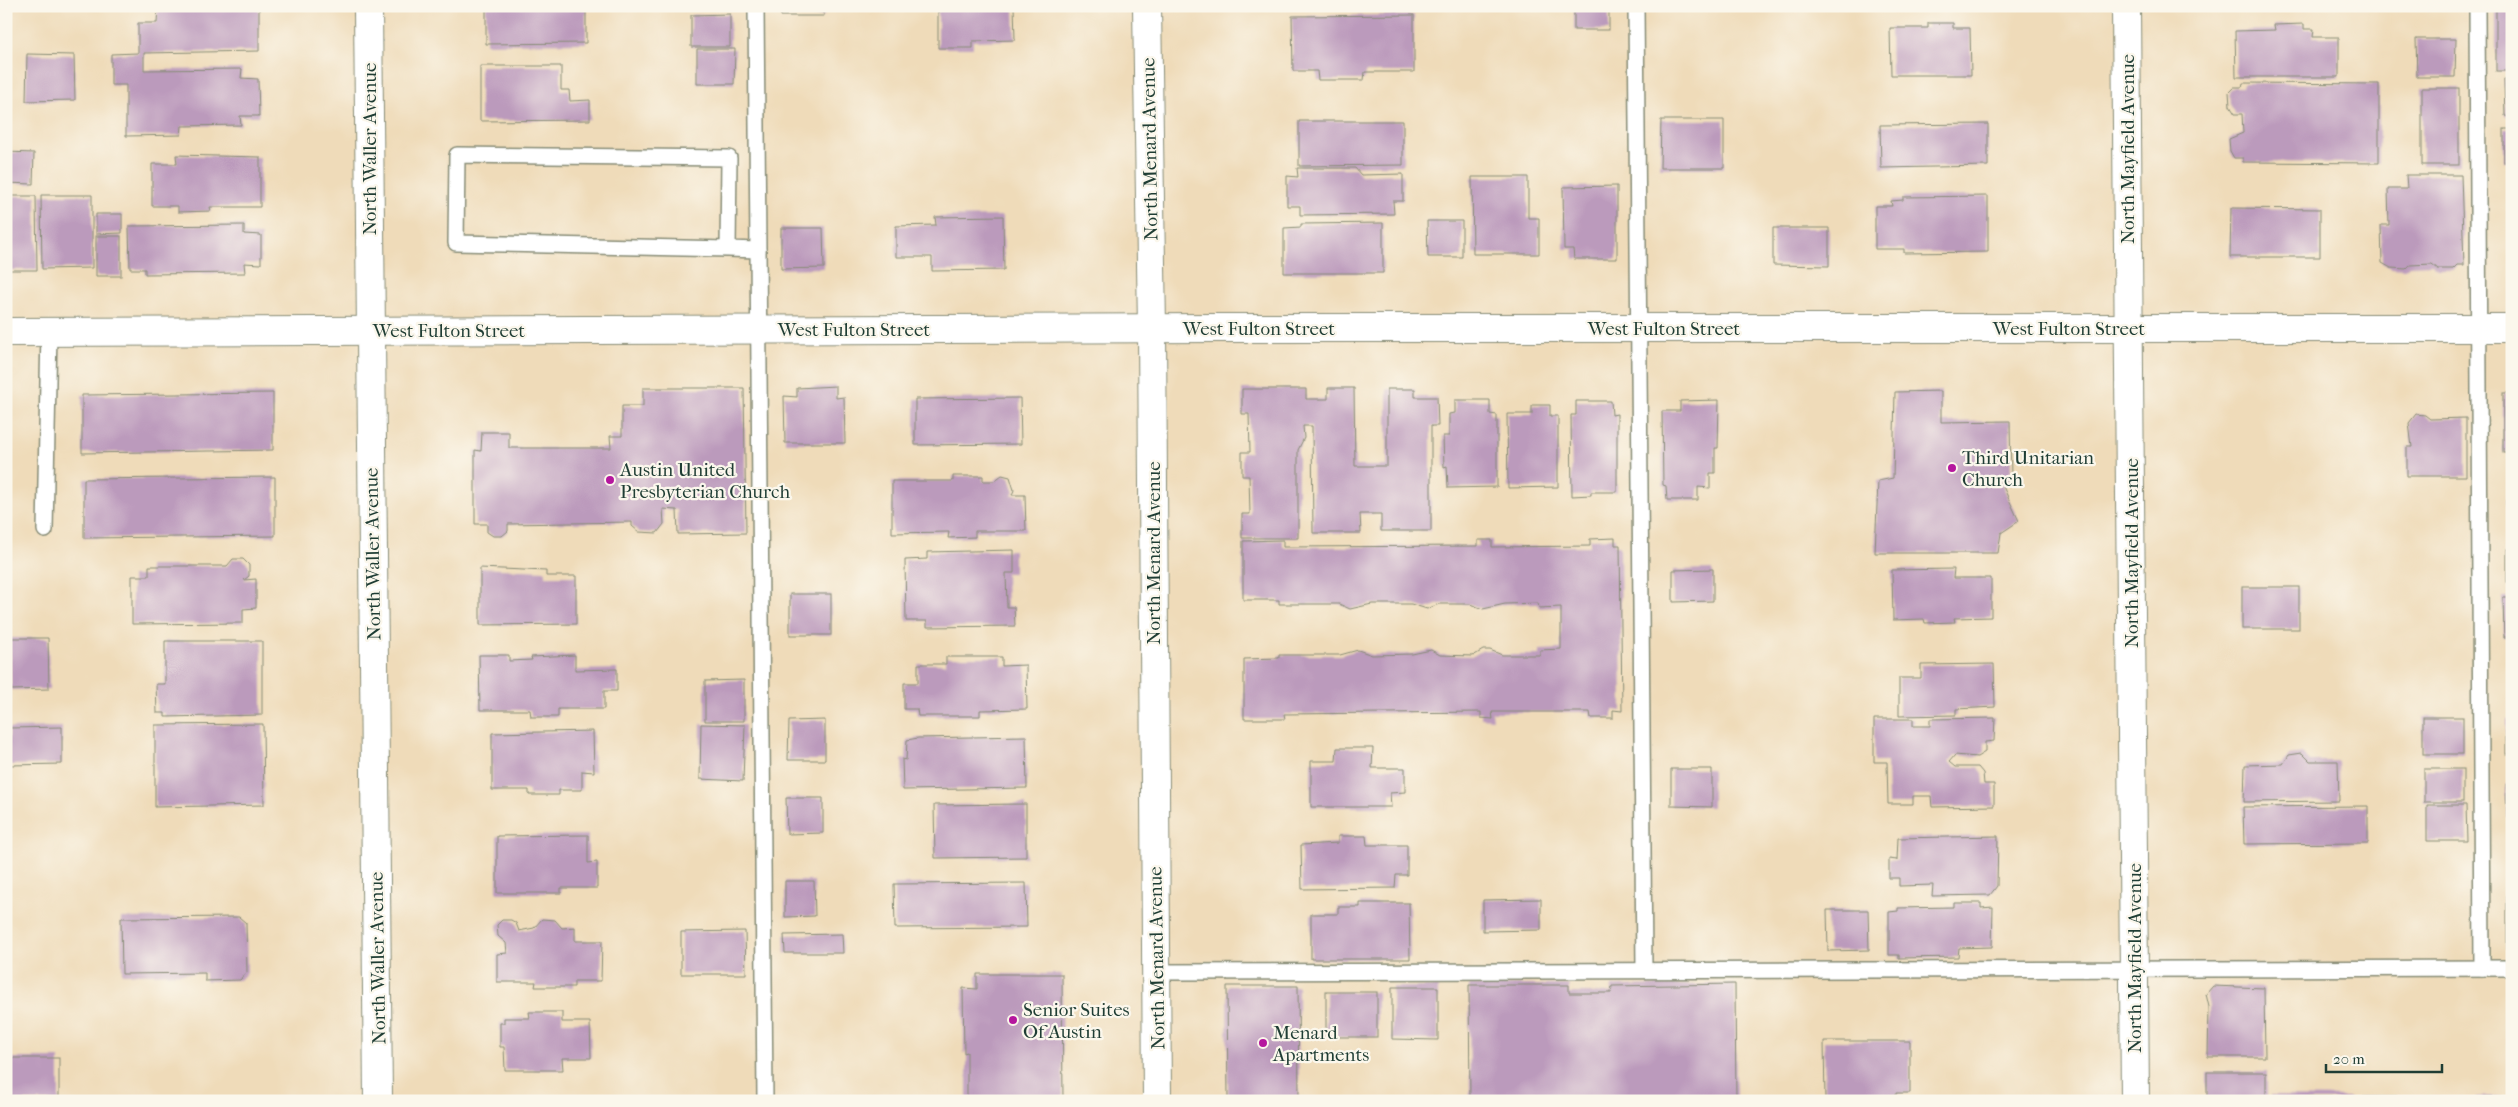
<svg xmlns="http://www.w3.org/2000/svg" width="2518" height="1107" viewBox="0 0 2518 1107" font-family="'IM FELL French Canon',serif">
<rect width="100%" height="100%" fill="#fbf7ec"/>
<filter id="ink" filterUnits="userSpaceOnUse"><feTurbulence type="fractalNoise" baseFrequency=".02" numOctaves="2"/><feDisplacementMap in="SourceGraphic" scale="10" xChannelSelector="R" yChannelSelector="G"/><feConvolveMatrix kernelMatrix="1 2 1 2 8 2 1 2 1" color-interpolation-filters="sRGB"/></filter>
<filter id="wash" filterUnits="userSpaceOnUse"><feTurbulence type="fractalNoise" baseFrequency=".0096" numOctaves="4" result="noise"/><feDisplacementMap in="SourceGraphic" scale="20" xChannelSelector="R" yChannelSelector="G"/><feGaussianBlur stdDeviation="1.12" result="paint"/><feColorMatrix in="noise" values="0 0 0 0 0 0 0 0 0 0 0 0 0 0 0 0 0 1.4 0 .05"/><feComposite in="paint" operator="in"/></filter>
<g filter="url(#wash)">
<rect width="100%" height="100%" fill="#efdbb9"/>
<g id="blocks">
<g fill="#bb9abc">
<polygon points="158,6 259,6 259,51 144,53 144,70 242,69 241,78 258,79 259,116 240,116 241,125 182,126 181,135 126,136 126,85 111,85 111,54 138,53 138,23 157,23"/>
<polygon points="486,6 586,6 586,43 486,44"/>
<polygon points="780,6 824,6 824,16 781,16"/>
<polygon points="938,6 1014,6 1015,40 973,41 973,48 938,48"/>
<rect x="1574" y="6" width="35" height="24"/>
<rect x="2496" y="6" width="16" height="65"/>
<polygon points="730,14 730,47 691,47 691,15"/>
<polygon points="1414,15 1414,72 1365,72 1364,80 1318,80 1317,71 1293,71 1292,16"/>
<polygon points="1928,23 1953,23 1953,28 1970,28 1971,75 1891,75 1890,28 1928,28"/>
<polygon points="2304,24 2304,29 2314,29 2313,37 2339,37 2339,77 2236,77 2235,31 2275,30 2274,25"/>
<polygon points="2416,39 2456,39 2455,77 2417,77"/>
<polygon points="697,49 735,49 734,84 697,84"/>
<polygon points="27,54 74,55 75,100 26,101"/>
<polygon points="480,66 561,66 561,90 569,90 570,101 590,100 590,120 480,121"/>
<polygon points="2504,79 2512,79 2512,117 2505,116"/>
<polygon points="2243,83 2379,84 2379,163 2243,162 2243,158 2234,158 2230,151 2229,139 2243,133 2242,114 2235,114 2230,106 2229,92 2234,87 2242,87"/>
<rect x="2422" y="88" width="37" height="77"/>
<polygon points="1661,120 1724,120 1724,168 1660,168"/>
<polygon points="1299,121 1403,121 1403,165 1299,166"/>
<polygon points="1988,124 1988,166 1881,168 1880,125"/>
<rect x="2504" y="129" width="8" height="33"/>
<polygon points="6,152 34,153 33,184 6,183"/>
<polygon points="176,155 260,157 260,207 210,207 211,211 178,212 178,206 152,206 152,164 177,164"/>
<polygon points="1297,168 1355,168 1361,175 1403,174 1403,201 1393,201 1394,214 1300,215 1300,206 1287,206 1287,176 1298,177"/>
<polygon points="2406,175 2461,175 2464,265 2457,265 2453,269 2438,269 2432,264 2410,265 2406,269 2391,268 2382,263 2381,225 2389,225 2388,189 2407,189"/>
<polygon points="1472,177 1528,177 1528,218 1539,218 1539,254 1473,254"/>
<polygon points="1617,186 1617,259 1574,259 1573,249 1564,249 1563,187"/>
<polygon points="41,195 92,195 92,268 42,269"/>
<polygon points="6,196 36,196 37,270 6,270"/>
<polygon points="1988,196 1988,252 1904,253 1904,249 1875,249 1875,206 1892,206 1891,201 1903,200 1903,197"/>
<polygon points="2231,208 2320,209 2320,257 2230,257"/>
<polygon points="96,214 122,214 122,233 96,234"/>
<polygon points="1003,216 1004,270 932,271 932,257 896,257 896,226 936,225 935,217"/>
<polygon points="1427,221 1462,221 1462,257 1428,257"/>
<polygon points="1383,223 1383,273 1284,273 1284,228 1301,227 1301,224"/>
<polygon points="244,225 244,234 261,235 261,264 244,263 245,273 145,274 145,269 130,269 129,226"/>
<polygon points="781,228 823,228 824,268 781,269"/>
<polygon points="1773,228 1829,228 1829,266 1773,265"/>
<rect x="96" y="236" width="25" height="40"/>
<polygon points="836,386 836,398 844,397 845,443 785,443 784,396 797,397 797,388"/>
<polygon points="643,388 744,388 746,533 678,534 677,510 663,509 664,524 657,533 639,532 632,526 632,522 508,524 508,531 502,536 493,536 487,532 487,524 475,524 475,450 481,451 482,432 509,432 509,448 611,448 610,436 622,436 622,406 643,406"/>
<polygon points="1328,388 1354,388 1355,466 1387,466 1387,389 1415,389 1415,397 1437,397 1438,426 1431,426 1431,531 1381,531 1381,514 1360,514 1361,533 1313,533 1312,426 1303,426 1304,438 1298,450 1298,538 1242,538 1242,514 1250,514 1249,476 1242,476 1242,452 1250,452 1249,414 1242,414 1242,389 1306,389 1306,399 1328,399"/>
<polygon points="1941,391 1941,422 2010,421 2011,480 2000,480 2019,521 2001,533 1998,553 1875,553 1878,481 1893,478 1895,392"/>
<polygon points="273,393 273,450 82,453 82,395"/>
<rect x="2503" y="393" width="9" height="59"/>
<polygon points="1020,398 1021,444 915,445 915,399"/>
<polygon points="1455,400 1490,400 1490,414 1497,415 1497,487 1448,488 1447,466 1444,467 1443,436 1449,436 1449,414 1455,413"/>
<polygon points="1719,400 1718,448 1715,448 1715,473 1710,473 1710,488 1698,487 1698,500 1667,500 1666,486 1663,485 1662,411 1680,411 1680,401"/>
<polygon points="1576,401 1611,401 1612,415 1617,414 1617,492 1591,492 1591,495 1572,496 1571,415 1576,415"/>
<polygon points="1532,405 1550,405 1550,416 1558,416 1558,487 1508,488 1507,414 1532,414"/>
<polygon points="2416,414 2425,415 2430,419 2466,418 2466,476 2407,476 2407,447 2412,447 2409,423"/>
<polygon points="1002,475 1010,477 1014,490 1012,495 1025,495 1026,531 975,531 975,537 948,538 949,532 892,533 892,481 953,481 953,476 983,476 983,481 994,481"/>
<polygon points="275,477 275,536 84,538 84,479"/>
<polygon points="2512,499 2512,536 2508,536 2506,500"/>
<polygon points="1615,538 1615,545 1620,545 1622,711 1613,710 1613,718 1591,718 1590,712 1492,712 1493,719 1481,718 1481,712 1284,714 1285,719 1244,719 1244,659 1279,658 1279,655 1340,655 1358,650 1372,655 1412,654 1431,650 1440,655 1473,656 1483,650 1490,650 1502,655 1540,655 1540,650 1561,649 1561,607 1539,608 1538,603 1505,604 1483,609 1470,604 1439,604 1427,609 1411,604 1372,604 1350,609 1339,604 1279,604 1279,600 1243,600 1243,541 1283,540 1283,547 1478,546 1478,540 1492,540 1492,547 1590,546 1590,539"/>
<rect x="2507" y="549" width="5" height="33"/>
<polygon points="1014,550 1014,573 1006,573 1007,607 1014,607 1015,626 927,627 927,621 906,621 905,560 927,559 927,552"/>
<polygon points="233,559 243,559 249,565 249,576 244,580 256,579 256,608 243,609 243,623 132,624 132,576 149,576 149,566 227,566"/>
<polygon points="480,568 546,571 546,576 576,576 576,624 480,625"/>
<polygon points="1713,569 1713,601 1673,602 1673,570"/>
<polygon points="1954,569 1953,578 1991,578 1991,617 1954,618 1955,622 1925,623 1924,619 1893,620 1892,570"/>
<rect x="2242" y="587" width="57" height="42"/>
<rect x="790" y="594" width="41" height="41"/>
<polygon points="2503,597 2512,597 2512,637 2504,637"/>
<polygon points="10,638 48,638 49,689 11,690"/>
<polygon points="165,641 262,641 262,715 165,717 165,713 157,713 156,684 165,684"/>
<polygon points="479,655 509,655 509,661 532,660 531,657 575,655 575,670 617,669 617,691 604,691 604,709 558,709 558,717 531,717 530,710 480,710"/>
<polygon points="946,657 1002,657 1002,666 1026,665 1027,709 980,710 980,716 918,716 917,709 904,709 904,683 918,683 918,664 946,664"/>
<polygon points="1994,664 1995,707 1956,709 1956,715 1899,716 1899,678 1921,678 1921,665"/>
<polygon points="744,680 744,721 705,721 705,681"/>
<rect x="2423" y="717" width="40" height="37"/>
<polygon points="1995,718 1994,741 1985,742 1985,752 1977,757 1955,755 1949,762 1955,767 1978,767 1983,773 1984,784 1994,784 1994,806 1932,807 1931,796 1913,796 1913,804 1888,804 1887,762 1874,762 1874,719 1913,719 1913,726 1930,726 1930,719"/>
<rect x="2506" y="719" width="6" height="35"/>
<polygon points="825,720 825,760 788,760 789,721"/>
<polygon points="263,724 264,805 155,807 155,725"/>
<polygon points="701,724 745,725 743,781 700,779"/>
<polygon points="62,727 62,764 9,765 9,728"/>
<polygon points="593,731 594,772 582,771 582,790 559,790 559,795 529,795 529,790 492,790 492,733"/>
<polygon points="1026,736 1027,788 903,790 902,759 906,760 907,740 918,738"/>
<polygon points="1337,748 1373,748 1372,768 1405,768 1405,792 1390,793 1391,807 1311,807 1311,761 1336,761"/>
<polygon points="2302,753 2310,761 2338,761 2339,801 2244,802 2245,765 2283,764 2289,755"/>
<polygon points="1671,769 1712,769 1712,807 1671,806"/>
<rect x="2424" y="769" width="39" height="33"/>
<polygon points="2506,784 2512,784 2512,817 2507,817"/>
<polygon points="786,798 823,798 823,833 787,834"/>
<polygon points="1026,804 1026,857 935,858 934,805"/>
<polygon points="2427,805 2466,805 2467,841 2427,841"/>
<polygon points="2368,806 2368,843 2244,844 2243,807"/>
<polygon points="588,835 588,863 597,862 597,888 561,888 561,893 497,893 497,836"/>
<polygon points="1338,836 1366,836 1367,845 1407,845 1407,875 1396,875 1395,888 1302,889 1301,845 1338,843"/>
<polygon points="1998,836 1997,886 1990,895 1932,896 1933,885 1899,886 1899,878 1889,878 1889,859 1897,860 1898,838"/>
<polygon points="785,881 814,881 815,916 785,917"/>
<polygon points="1026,883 1027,927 895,928 894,884"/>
<rect x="2507" y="896" width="5" height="61"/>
<polygon points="1541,899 1541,930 1483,931 1483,900"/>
<polygon points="1360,903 1409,903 1410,959 1311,959 1311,914 1338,914 1338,907 1360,907"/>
<polygon points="1954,903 1981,903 1981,908 1993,907 1992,947 1959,948 1958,957 1899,958 1899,955 1889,955 1889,912 1898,911 1898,908 1954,907"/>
<polygon points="1827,910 1868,910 1869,950 1828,951"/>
<polygon points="239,917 246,923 247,972 240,980 205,981 205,973 122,974 121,918"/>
<polygon points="542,919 555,920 562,928 575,927 575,941 602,941 601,981 574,981 574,987 535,987 536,982 497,982 497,954 507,953 506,943 498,936 497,925 502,920 511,920 516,923 519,931 534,928"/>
<polygon points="745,931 746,974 681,974 681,932"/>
<polygon points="842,934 843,953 785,953 784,935"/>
<polygon points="977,974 1062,974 1063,1101 967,1101 967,1052 964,1053 963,988 977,989"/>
<polygon points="1735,984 1736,1101 1470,1101 1469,985 1569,985 1569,993 1611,993 1612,986"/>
<polygon points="1227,986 1298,986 1299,1101 1228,1101"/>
<polygon points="2213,986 2264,988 2265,1057 2208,1057 2209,1007 2206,994"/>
<polygon points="1392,987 1438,987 1438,1040 1392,1039"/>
<rect x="1326" y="992" width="51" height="45"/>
<polygon points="529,1012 562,1012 562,1022 590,1022 591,1058 562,1058 563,1070 505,1070 504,1047 500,1047 500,1023 504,1023 504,1018 530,1018"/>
<polygon points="1824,1041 1910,1041 1910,1093 1896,1093 1896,1101 1825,1101"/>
<rect x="6" y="1058" width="53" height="43"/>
<rect x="2207" y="1072" width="59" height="29"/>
<polygon points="2270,1096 2349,1097 2349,1101 2270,1101"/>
<polygon points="2360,1097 2439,1097 2438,1101 2360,1101"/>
<polygon points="2512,1097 2512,1101 2475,1101 2475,1098"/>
</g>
</g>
</g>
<g filter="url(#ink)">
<use href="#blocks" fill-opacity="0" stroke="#878c76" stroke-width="1"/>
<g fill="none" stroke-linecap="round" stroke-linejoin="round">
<defs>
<g id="lane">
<polyline points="756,6 765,1101"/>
<polyline points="1636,6 1644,970"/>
<polyline points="2477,6 2482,968"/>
<polyline points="728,249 729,158 457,155 456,243 728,249 758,250"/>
<polyline points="45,530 49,332"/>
<polyline points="1155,972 2512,968"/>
</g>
<g id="street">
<polyline points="368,6 378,1101"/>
<polyline points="1147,6 1152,328 1157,1101"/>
<polyline points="2126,6 2135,1101"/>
<polyline points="6,332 1219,328 2512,328"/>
</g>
</defs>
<use href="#lane" stroke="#878c76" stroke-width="18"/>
<use href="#street" stroke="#878c76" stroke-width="30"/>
<use href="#lane" stroke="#fff" stroke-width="15"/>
<use href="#street" stroke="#fff" stroke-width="28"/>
</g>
</g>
<g fill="#b5179e" stroke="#fbf7ec" stroke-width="2">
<circle cx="1952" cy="468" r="5"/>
<circle cx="610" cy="480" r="5"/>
<circle cx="1013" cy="1020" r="5"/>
<circle cx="1263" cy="1043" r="5"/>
</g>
<g text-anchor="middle" stroke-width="4.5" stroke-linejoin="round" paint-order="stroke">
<g font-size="19" fill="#1f3d34" stroke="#fbf7ec">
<text transform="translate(369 149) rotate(-90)" y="7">North Waller Avenue</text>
<text transform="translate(1149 149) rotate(-91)" y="7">North Menard Avenue</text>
<text transform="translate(2127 149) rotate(-90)" y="7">North Mayfield Avenue</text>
<text x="1259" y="335">West Fulton Street</text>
<text x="1664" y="335">West Fulton Street</text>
<text x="2069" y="335">West Fulton Street</text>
<text x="854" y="336">West Fulton Street</text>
<text x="449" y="337">West Fulton Street</text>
<text transform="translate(1153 553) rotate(-90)" y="7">North Menard Avenue</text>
<text transform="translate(2131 553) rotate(-90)" y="7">North Mayfield Avenue</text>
<text transform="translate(372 554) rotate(-91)" y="7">North Waller Avenue</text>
<text transform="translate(377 958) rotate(-91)" y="7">North Waller Avenue</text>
<text transform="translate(1156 958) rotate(-91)" y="7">North Menard Avenue</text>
<text transform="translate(2134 958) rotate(-90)" y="7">North Mayfield Avenue</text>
</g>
<g font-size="19" fill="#1f3d34" stroke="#fbf7ec" text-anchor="start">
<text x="1962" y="464">Third Unitarian<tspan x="1962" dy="22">Church</tspan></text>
<text x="620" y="476">Austin United<tspan x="620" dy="22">Presbyterian Church</tspan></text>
<text x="1023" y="1016">Senior Suites<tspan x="1023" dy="22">Of Austin</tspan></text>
<text x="1273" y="1039">Menard<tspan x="1273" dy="22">Apartments</tspan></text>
</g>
</g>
<rect width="2518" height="1107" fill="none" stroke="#fbf7ec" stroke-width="25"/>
<path d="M2326 1064v8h116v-8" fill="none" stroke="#1f3d34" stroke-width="2.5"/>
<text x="2333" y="1064" font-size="15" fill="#1f3d34" stroke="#fbf7ec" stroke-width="4" paint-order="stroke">20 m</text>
</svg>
